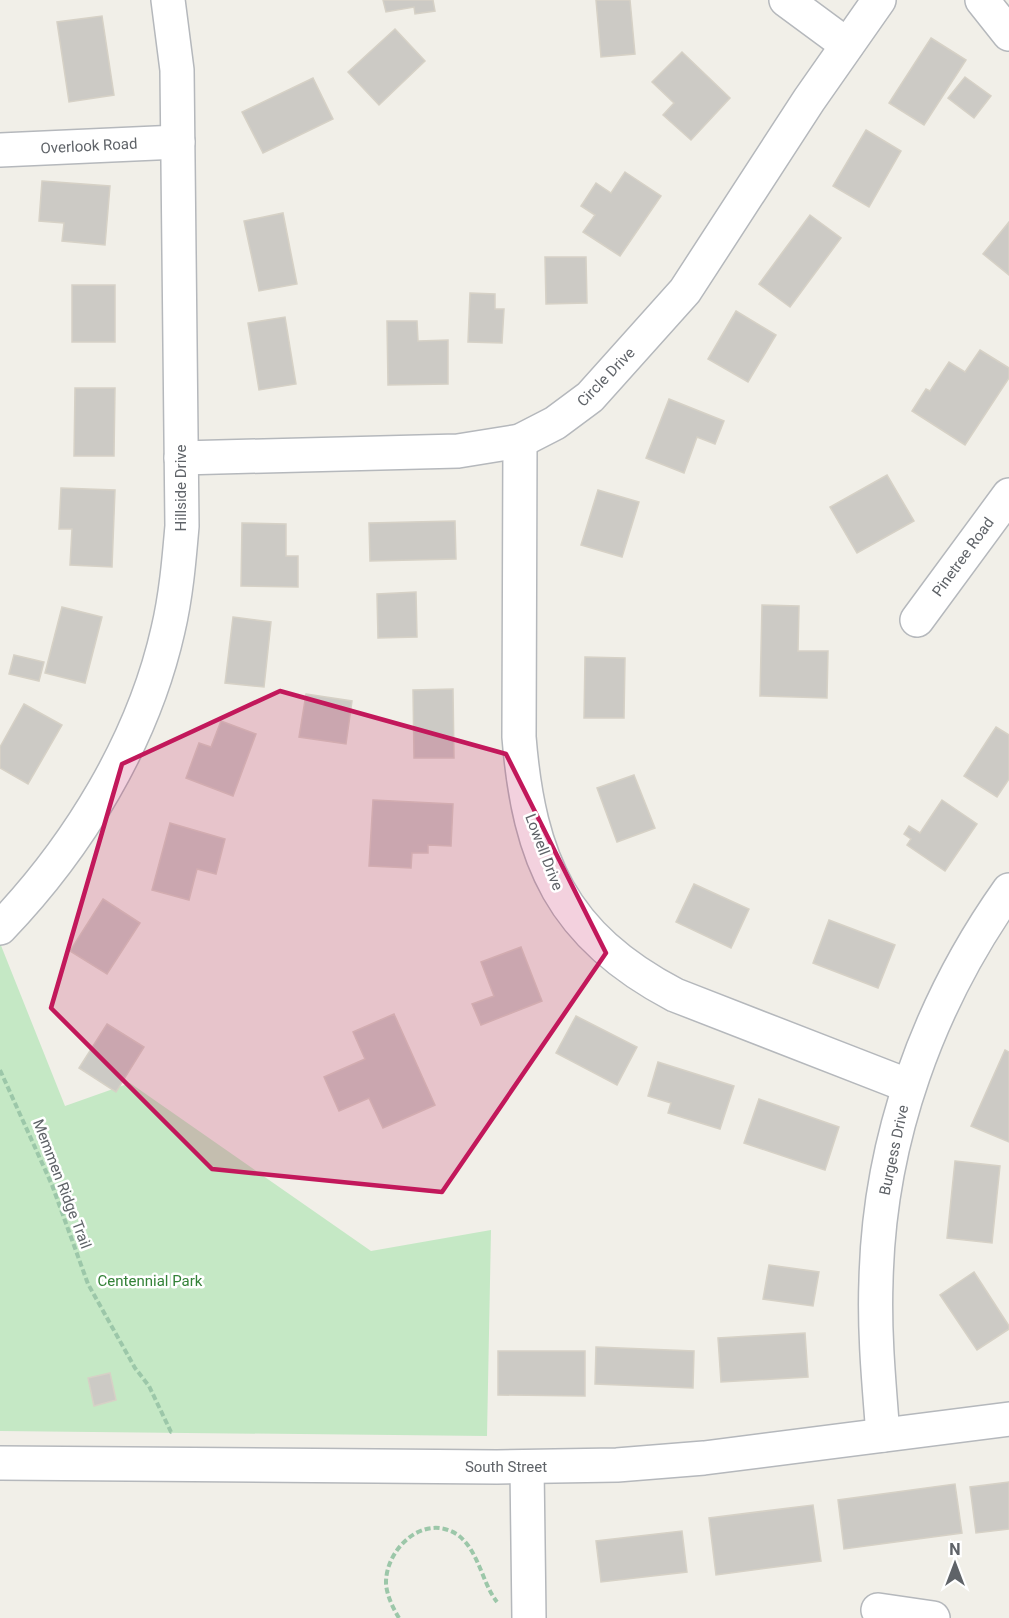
<svg xmlns="http://www.w3.org/2000/svg" width="1009" height="1618" viewBox="0 0 1009 1618" font-family="Roboto,sans-serif">
<rect width="100%" height="100%" fill="#f1efe8"/>
<polygon fill="#c5e8c5" points="0,943 65,1106 130,1083 371,1251 491,1230 487,1436 0,1431"/>
<g fill="#cccac5" stroke="#d6d1c6" stroke-width="1.5">
<polygon points="383,0 433,0 435,11 415,14 414,7 386,12"/>
<polygon points="596,0 630,0 635,54 601,57"/>
<polygon points="102,16 114,95 69,102 57,22"/>
<polygon points="395,29 425,61 379,105 348,72"/>
<polygon points="931,38 966,60 924,125 889,103"/>
<polygon points="682,52 730,98 691,140 663,115 674,103 652,82"/>
<polygon points="965,77 991,96 974,118 948,98"/>
<polygon points="313,78 333,119 263,153 242,112"/>
<polygon points="866,130 901,151 869,207 833,186"/>
<polygon points="625,172 661,196 620,256 583,232 595,215 581,206 596,183 611,193"/>
<polygon points="42,181 110,186 105,245 62,241 64,223 39,221"/>
<polygon points="283,213 297,284 259,291 244,221"/>
<polygon points="810,215 841,238 790,307 759,284"/>
<polygon points="1009,222 1009,275 983,254"/>
<polygon points="545,257 586,257 587,303 546,304"/>
<rect x="72" y="285" width="43" height="57"/>
<polygon points="470,293 495,294 495,309 504,309 502,343 468,342"/>
<polygon points="736,311 776,335 748,382 708,359"/>
<polygon points="285,317 296,384 259,390 248,323"/>
<polygon points="387,321 417,321 418,341 448,340 448,384 388,385"/>
<polygon points="980,350 1009,368 1009,378 965,445 912,411 926,389 930,391 949,362 965,372"/>
<polygon points="75,388 115,388 114,456 74,456"/>
<polygon points="669,399 724,421 715,444 697,437 684,473 646,458"/>
<polygon points="887,475 914,521 857,553 830,507"/>
<polygon points="61,488 115,490 112,567 70,565 72,529 59,529"/>
<polygon points="598,490 639,502 622,557 581,545"/>
<polygon points="455,521 456,559 370,561 369,523"/>
<polygon points="242,523 286,524 286,556 298,556 298,587 241,586"/>
<polygon points="416,592 417,637 378,638 377,594"/>
<polygon points="762,605 799,606 798,651 828,651 827,698 760,696"/>
<polygon points="62,607 102,617 85,683 45,673"/>
<polygon points="233,617 271,622 264,687 225,683"/>
<polygon points="14,655 44,662 39,681 9,674"/>
<polygon points="585,657 625,658 624,718 584,718"/>
<polygon points="453,689 454,758 414,758 413,690"/>
<polygon points="306,694 352,701 346,744 299,737"/>
<polygon points="24,704 62,725 28,784 0,768 0,747"/>
<polygon points="221,721 256,734 233,796 186,778 199,743 211,747"/>
<polygon points="996,727 1009,735 1009,779 997,797 964,776"/>
<polygon points="634,775 655,828 617,842 597,788"/>
<polygon points="373,800 453,804 451,846 428,845 428,853 412,853 411,868 369,866"/>
<polygon points="942,800 977,824 945,871 907,845 911,839 904,834 909,826 920,833"/>
<polygon points="170,823 225,839 216,874 197,869 189,900 152,890"/>
<polygon points="694,884 749,909 731,948 676,922"/>
<polygon points="103,899 140,923 107,974 70,951"/>
<polygon points="829,920 895,945 878,988 813,963"/>
<polygon points="521,947 542,1001 481,1025 472,1004 494,996 481,962"/>
<polygon points="394,1014 435,1105 383,1128 369,1098 339,1111 324,1077 365,1059 353,1032"/>
<polygon points="576,1016 637,1047 617,1085 556,1053"/>
<polygon points="107,1024 144,1047 116,1092 79,1068"/>
<polygon points="1005,1050 1009,1052 1009,1142 971,1126"/>
<polygon points="658,1062 734,1086 720,1129 668,1113 671,1103 648,1096"/>
<polygon points="759,1099 839,1127 825,1170 744,1143"/>
<polygon points="955,1161 1000,1166 992,1243 947,1238"/>
<polygon points="769,1265 819,1272 813,1306 763,1299"/>
<polygon points="974,1272 1009,1326 1009,1329 977,1350 940,1295"/>
<polygon points="805,1333 808,1377 721,1382 718,1338"/>
<polygon points="596,1347 694,1351 693,1388 595,1384"/>
<polygon points="498,1351 585,1351 585,1396 498,1395"/>
<polygon points="110,1373 116,1400 94,1406 88,1378"/>
<polygon points="1009,1482 1009,1529 976,1533 970,1487"/>
<polygon points="955,1484 962,1533 844,1549 838,1500"/>
<polygon points="813,1505 821,1561 716,1575 709,1518"/>
<polygon points="682,1531 687,1572 601,1582 596,1541"/>
</g>
<g fill="none" stroke-linecap="round" stroke-linejoin="round">
<defs>
<g id="minor">
<polyline points="786,0 847,45"/>
<polyline points="982,0 1009,34"/>
<polyline points="0,150 178,142"/>
<path d="M520,441l-1,296c10,123 43,199 156,258l234,91"/>
<polyline points="181,458 458,451 520,441 555,423 590,397 685,291 809,100 879,0"/>
<polyline points="917,620 1009,495"/>
<path d="M0,928c78,-81 143,-187 168,-298 8,-34 11,-69 14,-104l-5,-456 -9,-70"/>
<path d="M883,1435c-4,-51 -9,-103 -7,-154 3,-141 52,-277 133,-391"/>
<polyline points="0,1463 497,1467 617,1465 704,1458 1009,1419"/>
<polyline points="527,1467 529,1618"/>
<polyline points="878,1610 933,1618"/>
</g>
</defs>
<use href="#minor" stroke="#b5b8bc" stroke-width="36"/>
<g stroke="#9cc7a9" stroke-width="4" stroke-dasharray="6 3" stroke-linecap="butt">
<polyline points="0,1070 52,1185 88,1284 135,1368 149,1386 171,1432 173,1432"/>
<path d="M399,1618c-6,-10 -12,-22 -13,-34 -1,-35 38,-72 72,-49 21,16 24,48 39,67"/>
</g>
<use href="#minor" stroke="#fff" stroke-width="33"/>
</g>
<path fill="#c2185b" fill-opacity="0.2" stroke="#c2185b" stroke-width="4.5" stroke-linejoin="round" d="M280,691l226,63 100,199 -164,239 -230,-23 -161,-161 71,-244z"/>
<g text-anchor="middle" stroke-width="5" stroke-linejoin="round" paint-order="stroke">
<g font-size="15" fill="#5f6368" stroke="#fff">
<text transform="translate(89 146) rotate(-3)" y="5">Overlook Road</text>
<text transform="translate(606 377) rotate(-46)" y="5">Circle Drive</text>
<text transform="translate(181 488) rotate(-90)" y="5">Hillside Drive</text>
<text transform="translate(963 557) rotate(-54)" y="5">Pinetree Road</text>
<text transform="translate(544 852) rotate(69)" y="5">Lowell Drive</text>
<text transform="translate(894 1150) rotate(-78)" y="5">Burgess Drive</text>
<text transform="translate(62 1184) rotate(69)" y="5">Memmen Ridge Trail</text>
<text x="506" y="1472">South Street</text>
</g>
<g font-size="15" fill="#348238" stroke="#fff">
<text x="150" y="1286">Centennial Park</text>
</g>
</g>
<g transform="translate(955 1564)" stroke="#ffffff" stroke-width="4.5" paint-order="stroke">
<path d="M0-4.5L10 22L0 15L-10 22Z" fill="#5f6368"/>
<text y="-9" font-size="16" font-weight="bold" text-anchor="middle" fill="#5f6368">N</text>
</g>
</svg>
